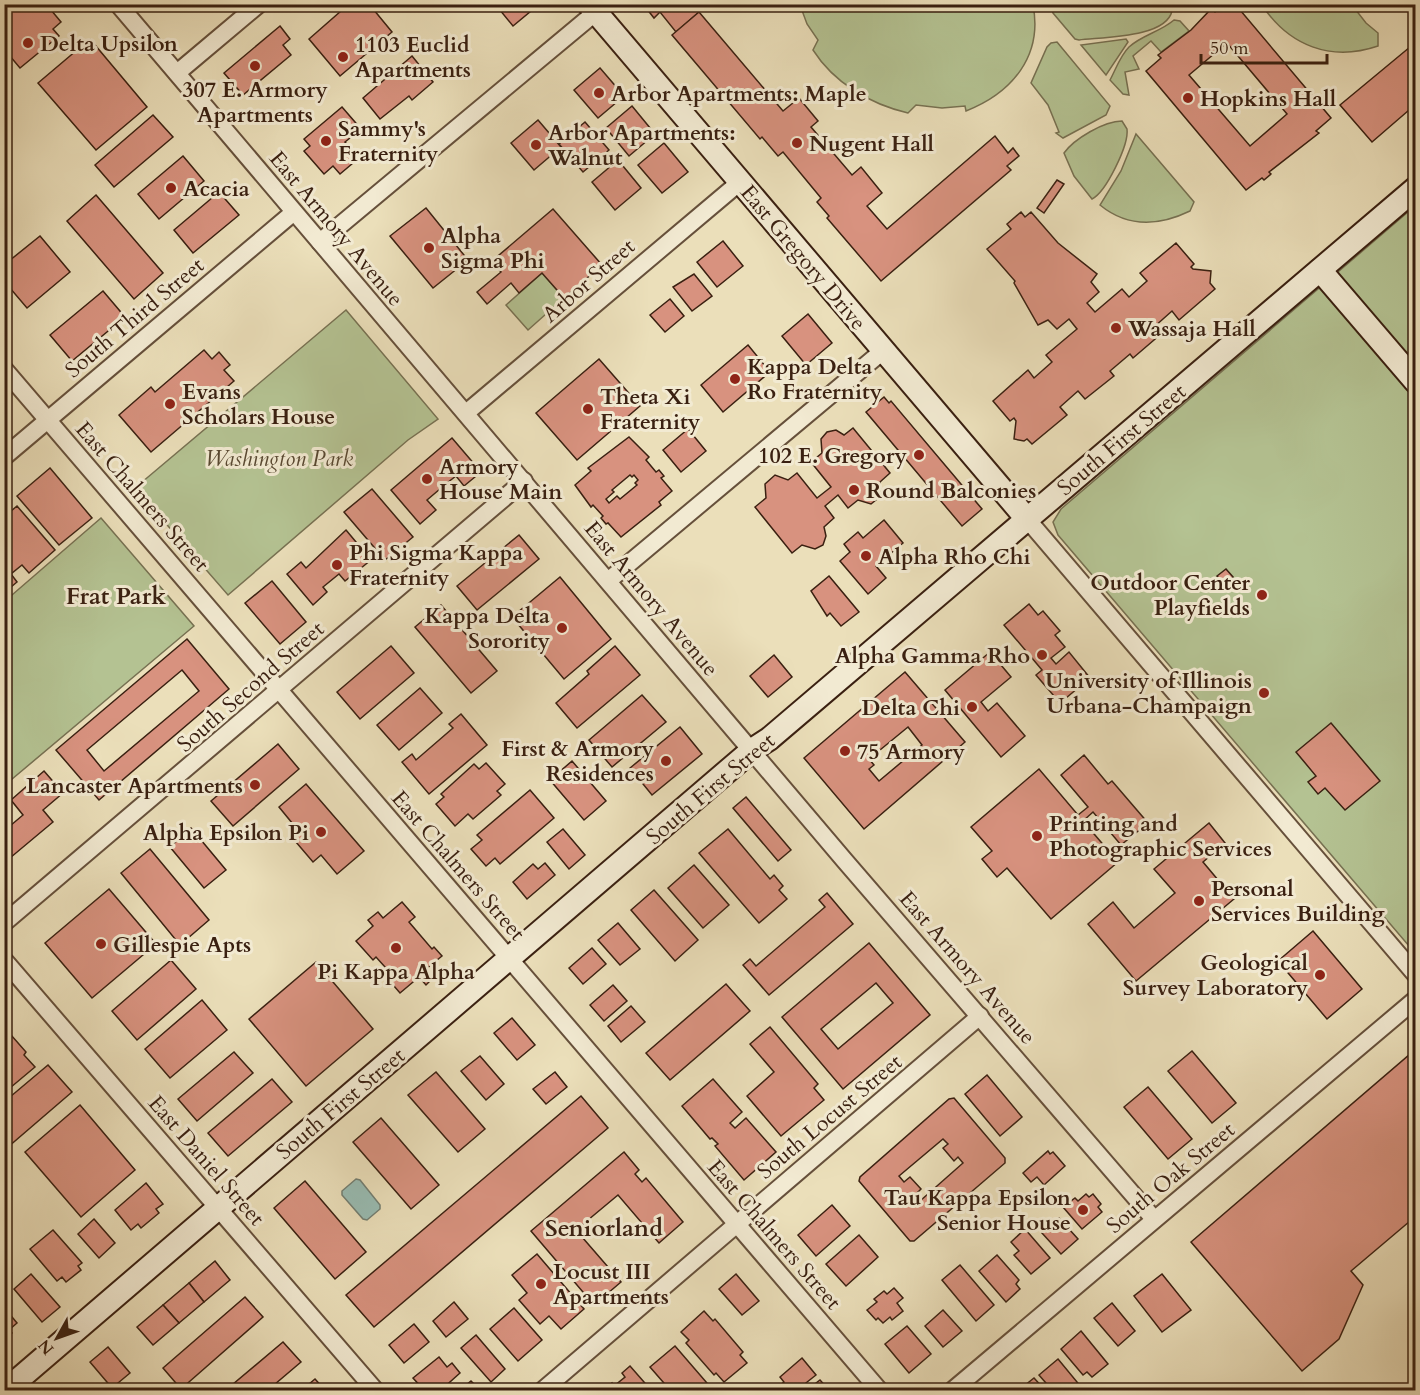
<svg xmlns="http://www.w3.org/2000/svg" width="1420" height="1395" viewBox="0 0 1420 1395" font-family="Cardo,serif">
<rect width="100%" height="100%" fill="#ebdfba"/>
<filter id="stains"><feTurbulence type="fractalNoise" baseFrequency=".00333" numOctaves="4"/><feColorMatrix values="0 0 0 0 .2 0 0 0 0 .09 0 0 0 0 .02 0 0 0 .5 -.17"/></filter>
<radialGradient id="worn" r=".72"><stop offset=".6" stop-color="#630" stop-opacity="0"/><stop offset="1" stop-color="#630" stop-opacity=".3"/></radialGradient>
<g fill="#b4c292" stroke="#777152" stroke-width="1.5">
<path d="M800,5h233c10,51 -21,88 -67,106l-1,-5 -23,2 -26,-3 -8,8c-38,-9 -74,-30 -95,-63l5,-10 -11,-16z"/>
<path d="M1050,5h115l7,6c-6,27 -70,26 -93,29l-4,-1 -22,-26z"/>
<path d="M1262,5h90l14,18 12,10v13c-47,16 -89,0 -116,-41z"/>
<path d="M1174,20l6,1 9,10 -28,21 -10,-11 -18,15 6,13 -14,3 4,23 -6,-1 -13,-14c6,-11 10,-24 19,-33 13,-12 31,-15 45,-27z"/>
<polygon points="1126,39 1128,42 1106,75 1081,45"/>
<polygon points="1057,42 1110,106 1106,115 1063,138 1056,133 1059,132 1048,105 1031,83 1047,47 1051,43"/>
<path d="M1122,121l5,8c2,16 -21,63 -35,70l-18,-23 -10,-23c10,-14 40,-32 58,-32z"/>
<path d="M1136,134l58,68 -4,9c-31,15 -62,17 -90,-6l21,-34z"/>
<polygon points="1415,206 1415,953 1058,535 1053,522 1061,509"/>
<polygon points="542,273 564,298 528,330 506,305"/>
<polygon points="346,310 438,419 408,440 228,595 135,488"/>
<polygon points="101,518 194,626 5,785 5,601"/>
</g>
<polygon fill="#98bcb3" stroke="#727e72" stroke-width="1.5" points="356,1179 360,1180 380,1205 380,1209 367,1220 363,1219 342,1195 342,1191"/>
<g fill="#d8927f" stroke="#3a2011" stroke-width="1.5" fill-rule="evenodd">
<polygon points="13,4 29,4 32,8 36,4 46,4 61,22 53,29 59,36 20,68 4,49 4,25 8,22 4,11"/>
<polygon points="349,4 369,4 392,32 340,76 309,39"/>
<polygon points="495,4 536,4 537,6 513,26"/>
<polygon points="643,4 694,4 699,12 676,32 660,12 654,18"/>
<path d="M1224,4h11l96,114 -15,13 3,2 -50,39 2,2 -7,6 -2,-2 -16,12 -100,-119 15,-13 -3,-3 33,-25 21,-22 3,4zM1227,43l60,71 -37,32 -61,-71z"/>
<polygon points="699,12 783,111 799,98 818,121 811,127 852,175 861,167 882,193 867,206 887,229 995,136 1008,153 1013,148 1019,156 1007,166 1011,170 881,281 827,218 829,216 817,202 821,198 783,152 778,156 762,137 760,139 672,35"/>
<polygon points="280,26 290,39 283,45 291,55 243,95 224,73"/>
<polygon points="90,39 147,107 96,150 38,83"/>
<polygon points="1416,42 1416,104 1372,142 1340,105"/>
<polygon points="412,56 433,82 412,100 409,96 380,119 363,98"/>
<polygon points="600,68 624,96 598,118 574,90"/>
<polygon points="632,106 655,134 629,156 606,128"/>
<polygon points="342,107 361,129 345,142 359,158 340,174 333,166 324,174 304,151 310,146 304,139"/>
<polygon points="153,115 173,137 114,187 95,165"/>
<polygon points="538,120 561,147 534,170 511,143"/>
<polygon points="585,122 609,150 583,172 559,144"/>
<polygon points="664,143 688,172 662,193 638,165"/>
<polygon points="183,156 204,181 159,219 138,194"/>
<polygon points="618,160 641,188 615,210 592,182"/>
<polygon points="1057,180 1064,184 1044,213 1037,208"/>
<polygon points="219,192 239,215 193,253 174,230"/>
<polygon points="96,195 163,273 134,299 67,221"/>
<polygon points="426,208 468,260 433,288 390,236"/>
<polygon points="553,209 602,265 564,298 542,273 519,293 511,283 487,304 477,292 501,272 492,261"/>
<polygon points="1021,212 1025,217 1031,212 1058,243 1097,274 1091,282 1099,292 1087,303 1095,312 1122,289 1129,297 1147,281 1140,273 1176,243 1194,264 1191,267 1193,269 1211,271 1210,283 1215,289 1179,320 1172,311 1154,327 1161,334 1133,358 1130,354 1110,371 1114,376 1085,399 1078,391 1060,407 1067,415 1032,444 1027,439 1024,441 1014,439 1016,421 1014,418 1010,421 993,401 1028,370 1034,378 1052,362 1046,355 1077,329 1069,319 1057,329 1048,320 1038,325 1014,283 1015,281 987,249 1011,229 1007,224"/>
<polygon points="40,236 70,272 27,308 4,281 4,265"/>
<polygon points="723,241 743,266 717,287 697,262"/>
<polygon points="694,274 712,296 692,311 673,287"/>
<polygon points="103,291 125,317 72,361 50,335"/>
<polygon points="670,299 684,316 665,332 650,315"/>
<polygon points="808,314 832,343 806,365 782,336"/>
<polygon points="748,345 770,372 723,412 701,385"/>
<polygon points="204,350 212,359 219,352 230,365 224,370 234,381 151,452 119,415 151,387 155,392"/>
<polygon points="599,359 640,406 577,460 536,413"/>
<polygon points="884,397 889,403 891,401 982,509 962,526 866,412"/>
<polygon points="853,428 890,473 880,482 881,496 871,504 858,500 848,508 838,495 825,506 834,518 824,527 826,536 823,545 815,549 802,545 792,553 755,507 766,498 765,484 775,475 788,480 797,473 817,498 831,487 811,462 822,453 821,439 827,432 836,430 844,435"/>
<polygon points="688,429 706,451 681,472 663,450"/>
<path d="M629,437l20,20 -3,3 10,12 3,-2 5,6 -3,2 11,13 -13,11 2,3 -40,32 -13,-14 -2,1 -5,-6 2,-2 -10,-11 -2,2 -16,-22 16,-14 -3,-3zM630,475l2,2 2,-2 4,5 -3,3 2,2 -17,14 -3,-3 -8,7 -3,-4 8,-7 -2,-2z"/>
<polygon points="452,438 481,472 464,486 456,476 447,483 427,500 436,510 420,524 391,490"/>
<polygon points="50,468 92,518 59,545 17,496"/>
<polygon points="372,489 413,537 385,560 344,512"/>
<polygon points="17,506 55,550 29,573 22,565 11,574 17,582 4,593 4,517"/>
<polygon points="884,520 903,543 876,566 886,578 868,594 840,561 850,552 844,544 858,532 863,538"/>
<polygon points="346,530 371,560 345,581 339,574 323,587 327,592 313,605 287,574 301,562 306,568"/>
<polygon points="519,535 539,559 477,610 457,586"/>
<polygon points="1226,569 1233,577 1224,584 1217,576"/>
<polygon points="829,576 859,612 841,626 830,613 827,616 811,591"/>
<polygon points="560,577 611,639 564,679 512,617"/>
<polygon points="272,581 306,622 280,644 245,603"/>
<polygon points="1029,604 1038,615 1043,611 1060,631 1055,635 1065,647 1051,658 1056,664 1069,652 1090,678 1060,703 1036,675 1042,670 1004,625"/>
<polygon points="441,605 497,671 471,693 415,627"/>
<path d="M187,639l42,50 -130,111 -43,-50zM182,670l17,21 -95,80 -17,-21z"/>
<polygon points="391,646 414,673 360,719 337,692"/>
<polygon points="615,646 640,675 577,728 556,703 589,674 587,671"/>
<polygon points="990,652 1011,677 981,702 988,711 997,703 1025,736 1001,757 945,690"/>
<polygon points="774,655 792,677 768,697 750,676"/>
<path d="M905,672l60,70 -101,87 -60,-71zM908,727l14,18 -43,36 -10,-12 5,-4 -5,-6z"/>
<polygon points="420,688 442,713 399,750 377,725"/>
<polygon points="642,695 666,722 612,767 589,740"/>
<polygon points="461,714 487,745 429,794 402,762 412,754 416,760 453,728 449,724"/>
<polygon points="1331,723 1380,781 1345,810 1325,788 1318,794 1308,782 1316,776 1296,752"/>
<polygon points="680,727 702,754 652,795 630,768"/>
<polygon points="278,744 299,769 233,826 211,801"/>
<polygon points="1084,755 1108,784 1112,781 1148,823 1121,845 1093,812 1083,821 1118,862 1051,919 1007,868 997,877 982,859 992,851 971,827 1039,769 1078,815 1088,807 1061,775"/>
<polygon points="572,761 606,801 584,820 550,780"/>
<polygon points="486,763 505,784 497,791 501,795 473,819 468,814 455,826 436,804 444,797 441,794 474,764 479,769"/>
<polygon points="44,771 63,793 43,810 53,822 4,863 4,831 23,815 11,800"/>
<polygon points="306,784 364,851 337,874 321,855 313,862 290,835 297,829 279,807"/>
<polygon points="530,790 554,818 500,864 495,858 486,866 471,849 482,840 477,835"/>
<polygon points="746,797 791,850 778,861 733,808"/>
<polygon points="1209,823 1225,843 1203,862 1234,899 1136,981 1088,924 1113,902 1134,928 1175,893 1154,869"/>
<polygon points="191,828 226,870 204,888 170,847"/>
<polygon points="563,829 585,855 569,869 547,842"/>
<polygon points="728,829 770,879 774,875 783,886 779,890 787,899 759,923 699,853"/>
<polygon points="150,849 209,920 180,945 121,873"/>
<polygon points="545,863 555,875 527,899 513,882 533,864 538,869"/>
<polygon points="694,865 729,905 703,928 668,888"/>
<polygon points="109,889 156,944 92,998 45,943"/>
<polygon points="654,890 698,940 675,961 631,910"/>
<polygon points="827,893 853,924 769,995 743,965 750,959 756,966 825,907 819,900"/>
<polygon points="402,902 415,917 409,922 432,949 434,947 442,956 426,969 433,978 426,985 419,977 400,993 381,971 385,967 376,957 373,960 356,941 373,926 368,920 378,912 383,918"/>
<polygon points="618,923 640,949 620,965 598,940"/>
<polygon points="1313,931 1362,989 1327,1019 1278,961"/>
<path d="M869,943l61,72 -87,74 -61,-72zM876,983l17,20 -55,46 -17,-20z"/>
<polygon points="592,948 606,964 583,984 569,968"/>
<polygon points="171,960 196,989 137,1040 112,1011"/>
<polygon points="316,962 373,1029 306,1086 249,1019"/>
<polygon points="726,984 750,1011 670,1080 646,1053"/>
<polygon points="613,985 627,1001 604,1021 590,1005"/>
<polygon points="202,1000 227,1030 170,1078 145,1049"/>
<polygon points="631,1006 645,1022 621,1042 608,1026"/>
<polygon points="512,1018 535,1045 517,1060 494,1033"/>
<polygon points="4,1027 26,1052 24,1055 35,1067 4,1093"/>
<polygon points="770,1027 818,1084 814,1088 824,1100 781,1136 747,1096 774,1072 750,1044"/>
<polygon points="1416,1049 1416,1216 1351,1271 1363,1285 1339,1339 1302,1371 1191,1242"/>
<polygon points="1192,1051 1236,1103 1212,1123 1168,1071"/>
<polygon points="234,1052 253,1073 197,1121 178,1099"/>
<polygon points="480,1056 504,1084 486,1100 461,1071"/>
<polygon points="48,1065 72,1092 8,1147 4,1143 4,1102"/>
<polygon points="436,1072 485,1129 458,1152 408,1095"/>
<polygon points="555,1072 567,1087 546,1104 533,1089"/>
<polygon points="987,1075 1022,1117 1000,1136 965,1094"/>
<polygon points="272,1079 292,1102 228,1156 208,1133"/>
<polygon points="713,1079 742,1112 730,1123 735,1128 746,1118 776,1152 744,1180 715,1146 718,1144 712,1138 710,1139 682,1106"/>
<polygon points="1148,1087 1192,1139 1168,1159 1124,1107"/>
<polygon points="581,1096 608,1128 374,1327 346,1295"/>
<path d="M954,1098l51,60v5l-91,78h-4l-51,-60 1,-4 89,-78zM943,1139l5,5 -5,4 11,13 4,-4 5,6 -43,38 -5,-6 6,-6 -11,-12 -6,5 -5,-6z"/>
<polygon points="80,1105 135,1170 81,1217 25,1152"/>
<polygon points="381,1118 439,1185 411,1209 353,1142"/>
<polygon points="1048,1151 1050,1154 1053,1152 1065,1166 1044,1185 1037,1177 1031,1182 1023,1173"/>
<polygon points="624,1152 639,1170 635,1174 642,1182 646,1178 683,1222 659,1243 618,1195 576,1230 621,1282 594,1305 531,1231"/>
<polygon points="305,1181 366,1252 335,1279 274,1208"/>
<polygon points="146,1183 163,1204 156,1209 159,1213 141,1228 138,1224 131,1230 115,1210"/>
<polygon points="1086,1194 1089,1197 1093,1194 1101,1204 1098,1207 1102,1212 1082,1229 1063,1207 1075,1198 1078,1201"/>
<polygon points="832,1205 850,1226 816,1256 798,1235"/>
<polygon points="1059,1218 1078,1239 1061,1254 1042,1233"/>
<polygon points="94,1219 115,1243 99,1258 78,1234"/>
<polygon points="1025,1229 1050,1258 1031,1274 1014,1255 1019,1251 1011,1242"/>
<polygon points="53,1230 82,1263 78,1266 81,1270 66,1282 62,1277 57,1281 30,1249"/>
<polygon points="859,1235 878,1257 846,1286 826,1264"/>
<polygon points="537,1254 584,1309 561,1329 549,1316 540,1324 519,1300 527,1293 512,1275"/>
<polygon points="997,1255 1019,1280 1016,1284 1020,1289 1006,1302 979,1271"/>
<polygon points="215,1261 230,1280 204,1302 189,1283"/>
<polygon points="960,1265 994,1305 976,1321 942,1280"/>
<polygon points="31,1274 60,1307 42,1322 14,1289"/>
<polygon points="736,1274 759,1301 742,1315 719,1289"/>
<polygon points="1162,1274 1191,1310 1162,1332 1134,1296"/>
<polygon points="189,1283 204,1302 179,1323 163,1305"/>
<polygon points="894,1288 903,1298 897,1303 903,1311 892,1320 890,1317 883,1323 878,1318 876,1320 867,1310 877,1302 874,1299 884,1291 887,1294"/>
<polygon points="245,1297 263,1317 181,1389 163,1368"/>
<polygon points="454,1302 468,1319 446,1337 433,1321"/>
<polygon points="1112,1303 1135,1331 1118,1346 1094,1318"/>
<polygon points="163,1305 179,1323 153,1345 137,1327"/>
<polygon points="514,1308 542,1340 518,1361 490,1329"/>
<polygon points="943,1310 962,1331 943,1347 925,1326"/>
<polygon points="7,1311 17,1323 9,1330 12,1333 4,1340"/>
<polygon points="704,1311 713,1321 715,1319 743,1352 740,1355 747,1363 724,1382 716,1373 714,1375 686,1343 689,1340 681,1332"/>
<polygon points="414,1324 429,1342 404,1363 389,1345"/>
<polygon points="907,1326 931,1354 909,1373 885,1344"/>
<polygon points="1081,1331 1108,1364 1092,1377 1087,1372 1083,1375 1061,1349"/>
<polygon points="476,1335 505,1369 491,1382 461,1348"/>
<polygon points="283,1342 301,1362 268,1390 226,1390"/>
<polygon points="675,1346 713,1390 670,1390 650,1367"/>
<polygon points="108,1347 130,1373 112,1388 90,1362"/>
<polygon points="439,1357 447,1367 452,1363 460,1373 441,1390 424,1390 413,1378"/>
<polygon points="802,1358 816,1375 797,1390 785,1390 780,1385 784,1382 780,1377"/>
<polygon points="1058,1359 1082,1388 1079,1390 1052,1390 1039,1375"/>
<polygon points="630,1366 651,1390 605,1390 612,1383 614,1386 625,1377 622,1373"/>
<polygon points="1034,1378 1045,1390 1019,1390"/>
<polygon points="315,1379 325,1390 302,1390"/>
<polygon points="820,1380 829,1390 807,1390"/>
<polygon points="471,1381 480,1390 460,1390"/>
</g>
<g fill="none" stroke-linecap="round" stroke-linejoin="round">
<defs>
<g id="street">
<polyline points="118,4 845,861 1154,1219"/>
<polyline points="177,73 259,4"/>
<polyline points="320,242 596,12"/>
<polyline points="4,369 879,1390"/>
<polyline points="466,413 740,182"/>
<polyline points="4,457 294,212"/>
<polyline points="1027,519 1416,975"/>
<polyline points="608,581 884,350"/>
<polyline points="4,923 524,481"/>
<polyline points="4,960 375,1390"/>
<polyline points="543,1390 980,1016"/>
<polyline points="953,1390 1416,999"/>
</g>
<g id="secondary">
<polyline points="589,4 1027,519"/>
<polyline points="1320,270 1416,382"/>
<polyline points="6,1390 752,750 769,739 1416,188"/>
</g>
</defs>
<use href="#street" stroke="#66503b" stroke-width="20"/>
<use href="#secondary" stroke="#3a2011" stroke-width="26"/>
<use href="#street" stroke="#f2ead2" stroke-width="16"/>
<use href="#secondary" stroke="#f2ead2" stroke-width="22"/>
</g>
<g fill="#8f2418" stroke="#f2ead2" stroke-width="2">
<circle cx="28" cy="43" r="6"/>
<circle cx="343" cy="57" r="6"/>
<circle cx="255" cy="66" r="6"/>
<circle cx="599" cy="93" r="6"/>
<circle cx="1188" cy="98" r="6"/>
<circle cx="326" cy="141" r="6"/>
<circle cx="797" cy="143" r="6"/>
<circle cx="536" cy="145" r="6"/>
<circle cx="171" cy="188" r="6"/>
<circle cx="429" cy="248" r="6"/>
<circle cx="1116" cy="328" r="6"/>
<circle cx="735" cy="379" r="6"/>
<circle cx="170" cy="404" r="6"/>
<circle cx="588" cy="409" r="6"/>
<circle cx="919" cy="455" r="6"/>
<circle cx="427" cy="479" r="6"/>
<circle cx="854" cy="490" r="6"/>
<circle cx="866" cy="556" r="6"/>
<circle cx="337" cy="565" r="6"/>
<circle cx="1262" cy="595" r="6"/>
<circle cx="562" cy="628" r="6"/>
<circle cx="1042" cy="655" r="6"/>
<circle cx="1264" cy="693" r="6"/>
<circle cx="972" cy="707" r="6"/>
<circle cx="845" cy="751" r="6"/>
<circle cx="666" cy="761" r="6"/>
<circle cx="255" cy="785" r="6"/>
<circle cx="321" cy="832" r="6"/>
<circle cx="1037" cy="836" r="6"/>
<circle cx="1199" cy="901" r="6"/>
<circle cx="101" cy="944" r="6"/>
<circle cx="396" cy="948" r="6"/>
<circle cx="1320" cy="975" r="6"/>
<circle cx="1083" cy="1210" r="6"/>
<circle cx="541" cy="1284" r="6"/>
</g>
<g text-anchor="middle" stroke-width="6" stroke-linejoin="round" paint-order="stroke">
<g font-size="22" font-weight="bold" fill="#3a2011" stroke="#f2ead2" text-anchor="start">
<text x="40" y="51">Delta Upsilon</text>
<text x="355" y="52">1103 Euclid<tspan x="355" dy="25">Apartments</tspan></text>
<text x="255" y="97" text-anchor="middle">307 E. Armory<tspan x="255" dy="25">Apartments</tspan></text>
<text x="611" y="101">Arbor Apartments: Maple</text>
<text x="1200" y="106">Hopkins Hall</text>
<text x="338" y="136">Sammy's<tspan x="338" dy="25">Fraternity</tspan></text>
<text x="548" y="140">Arbor Apartments:<tspan x="548" dy="25">Walnut</tspan></text>
<text x="809" y="151">Nugent Hall</text>
<text x="183" y="196">Acacia</text>
<text x="441" y="243">Alpha<tspan x="441" dy="25">Sigma Phi</tspan></text>
<text x="1128" y="336">Wassaja Hall</text>
<text x="747" y="374">Kappa Delta<tspan x="747" dy="25">Ro Fraternity</tspan></text>
<text x="182" y="399">Evans<tspan x="182" dy="25">Scholars House</tspan></text>
<text x="600" y="404">Theta Xi<tspan x="600" dy="25">Fraternity</tspan></text>
<text x="907" y="463" text-anchor="end">102 E. Gregory</text>
<text x="439" y="474">Armory<tspan x="439" dy="25">House Main</tspan></text>
<text x="866" y="498">Round Balconies</text>
<text x="349" y="560">Phi Sigma Kappa<tspan x="349" dy="25">Fraternity</tspan></text>
<text x="878" y="564">Alpha Rho Chi</text>
<text x="1250" y="590" text-anchor="end">Outdoor Center<tspan x="1250" dy="25">Playfields</tspan></text>
<text x="550" y="623" text-anchor="end">Kappa Delta<tspan x="550" dy="25">Sorority</tspan></text>
<text x="1030" y="663" text-anchor="end">Alpha Gamma Rho</text>
<text x="1252" y="688" text-anchor="end">University of Illinois<tspan x="1252" dy="25">Urbana-Champaign</tspan></text>
<text x="960" y="715" text-anchor="end">Delta Chi</text>
<text x="654" y="756" text-anchor="end">First &amp; Armory<tspan x="654" dy="25">Residences</tspan></text>
<text x="857" y="759">75 Armory</text>
<text x="243" y="793" text-anchor="end">Lancaster Apartments</text>
<text x="1049" y="831">Printing and<tspan x="1049" dy="25">Photographic Services</tspan></text>
<text x="309" y="840" text-anchor="end">Alpha Epsilon Pi</text>
<text x="1211" y="896">Personal<tspan x="1211" dy="25">Services Building</tspan></text>
<text x="113" y="952">Gillespie Apts</text>
<text x="1308" y="970" text-anchor="end">Geological<tspan x="1308" dy="25">Survey Laboratory</tspan></text>
<text x="396" y="979" text-anchor="middle">Pi Kappa Alpha</text>
<text x="1071" y="1205" text-anchor="end">Tau Kappa Epsilon<tspan x="1071" dy="25">Senior House</tspan></text>
<text x="553" y="1279">Locust III<tspan x="553" dy="25">Apartments</tspan></text>
</g>
<g font-size="22" fill="#3a2011" stroke="#f2ead2">
<text transform="translate(337 228) rotate(50)" y="8">East Armory Avenue</text>
<text transform="translate(804 257) rotate(50)" y="8">East Gregory Drive</text>
<text transform="translate(588 280) rotate(-41)" y="8">Arbor Street</text>
<text transform="translate(134 317) rotate(-40)" y="8">South Third Street</text>
<text transform="translate(1121 439) rotate(-40)" y="8">South First Street</text>
<text transform="translate(143 496) rotate(49)" y="8">East Chalmers Street</text>
<text transform="translate(652 598) rotate(50)" y="8">East Armory Avenue</text>
<text transform="translate(250 686) rotate(-41)" y="8">South Second Street</text>
<text transform="translate(710 788) rotate(-40)" y="8">South First Street</text>
<text transform="translate(459 865) rotate(49)" y="8">East Chalmers Street</text>
<text transform="translate(968 967) rotate(49)" y="8">East Armory Avenue</text>
<text transform="translate(340 1103) rotate(-40)" y="8">South First Street</text>
<text transform="translate(829 1116) rotate(-40)" y="8">South Locust Street</text>
<text transform="translate(207 1160) rotate(49)" y="8">East Daniel Street</text>
<text transform="translate(1170 1177) rotate(-40)" y="8">South Oak Street</text>
<text transform="translate(775 1234) rotate(49)" y="8">East Chalmers Street</text>
</g>
<g font-size="22" font-style="italic" fill="#584831" stroke="#f2ead2">
<text x="279" y="466">Washington Park</text>
</g>
<g font-size="24" font-weight="bold" fill="#3a2011" stroke="#f2ead2">
<text x="116" y="604">Frat Park</text>
<text x="604" y="1236">Seniorland</text>
</g>
</g>
<rect width="1420" height="1395" fill="none" stroke="#ebdfba" stroke-width="24"/>
<rect x="6" y="6" width="1408" height="1383" fill="none" stroke="#3a2011" stroke-width="3"/>
<rect x="12" y="12" width="1396" height="1371" fill="none" stroke="#3a2011" stroke-width="1.5"/>
<g transform="translate(57 1338) rotate(230)" stroke="#f2ead2" stroke-width="4.5" paint-order="stroke">
<path d="M0-4.5L10 22L0 15L-10 22Z" fill="#3a2011"/>
<text y="-9" font-size="16" font-weight="bold" text-anchor="middle" fill="#3a2011">N</text>
</g>
<path d="M1201 54v9h126v-9" fill="none" stroke="#3a2011" stroke-width="3"/>
<text x="1210" y="54" font-size="18" fill="#3a2011" stroke="#f2ead2" stroke-width="4.5" paint-order="stroke">50 m</text>
<rect width="100%" height="100%" filter="url(#stains)"/>
<rect width="100%" height="100%" fill="url(#worn)"/>
</svg>
